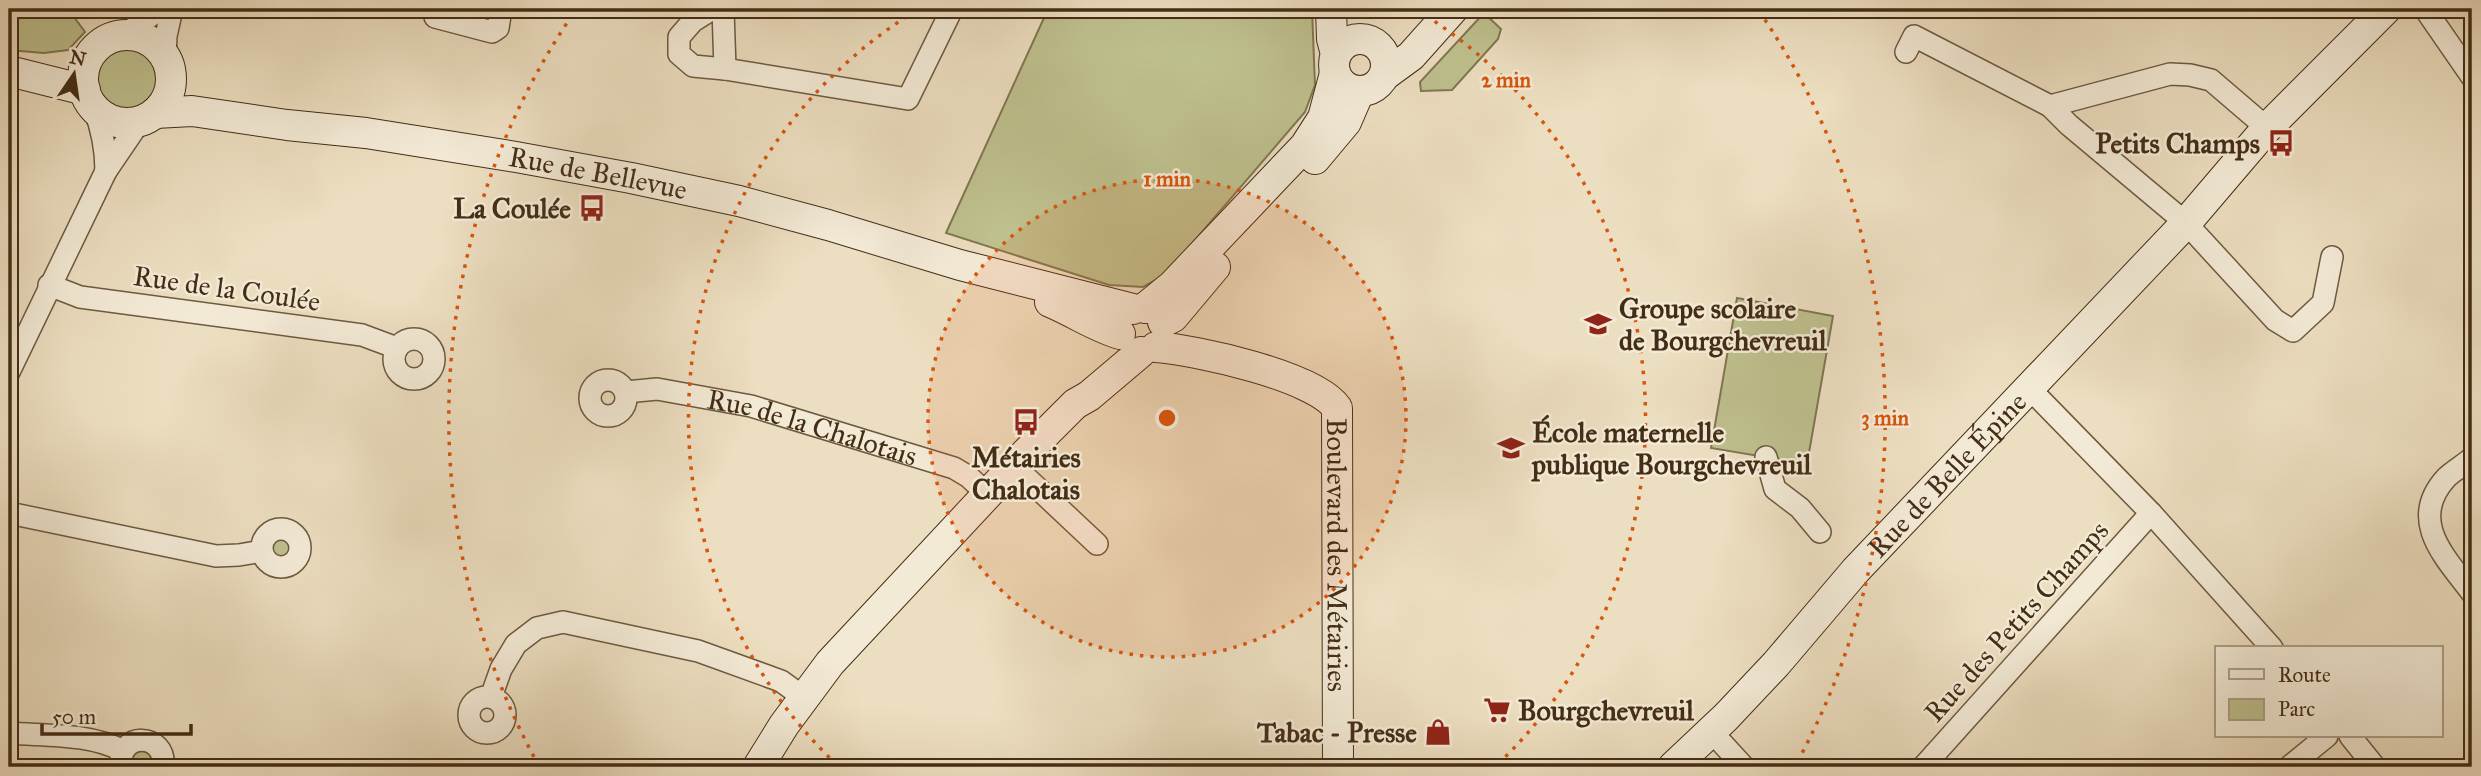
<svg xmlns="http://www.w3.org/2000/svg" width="2481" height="776" viewBox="0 0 2481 776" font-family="'IM FELL Great Primer',serif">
<rect width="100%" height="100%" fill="#ecdec0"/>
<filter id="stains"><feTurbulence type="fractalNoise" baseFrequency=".00286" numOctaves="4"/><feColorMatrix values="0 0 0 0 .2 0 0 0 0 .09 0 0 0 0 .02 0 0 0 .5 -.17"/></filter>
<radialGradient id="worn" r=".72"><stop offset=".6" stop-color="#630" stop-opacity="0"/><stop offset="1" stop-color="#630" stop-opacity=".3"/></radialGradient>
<g fill="#bec08e" stroke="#817652" stroke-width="2">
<polygon points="9,9 68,9 85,32 68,50 44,53 9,50"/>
<polygon points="1048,9 1312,9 1315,85 1305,112 1165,275 1143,287 1109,285 946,233"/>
<polygon points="1484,13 1501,29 1498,39 1452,90 1421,91 1420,82"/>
<circle cx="127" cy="79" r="33"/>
<polygon points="1737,298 1833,316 1807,464 1711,448"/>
<circle cx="281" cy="548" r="12"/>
<polygon points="139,751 148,751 154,759 154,767 131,767 131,756"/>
</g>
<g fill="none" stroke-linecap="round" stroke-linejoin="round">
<defs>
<g id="street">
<polyline points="445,9 435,17 492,32 498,28 501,9"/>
<polyline points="712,9 693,21 679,37 679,54 693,66 725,69 908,99 952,9"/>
<polyline points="723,9 725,69"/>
<polyline points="2425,9 2472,77"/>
<polyline points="124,35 160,9"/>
<polyline points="1906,52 1914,36 2050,106 2170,74 2190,75 2211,80 2267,128"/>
<polyline points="165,56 166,36 172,9"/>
<polyline points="2050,106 2069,125 2186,223 2275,320 2293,331 2323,303 2332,257"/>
<path d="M94,108c8,21 12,40 12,63"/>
<polyline points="49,285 80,297 362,335 397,348"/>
<circle cx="414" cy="359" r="20"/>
<polyline points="9,372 106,171 140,121"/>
<circle cx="608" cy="398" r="18"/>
<polyline points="2030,389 2151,513 2272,648"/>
<path id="s1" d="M626,392l31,-3 94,17 203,62 15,9 18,17"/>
<polyline points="1766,457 1775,489 1800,508 1820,532"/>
<path d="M2472,458c-8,7 -19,13 -26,20 -39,43 0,80 26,115"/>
<polyline points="1014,466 1097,544"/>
<polyline points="9,513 216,556 239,555 262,551"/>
<circle cx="281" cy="548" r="19"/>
<circle cx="487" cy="715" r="18"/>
<polyline points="491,697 501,669 516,644 537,628 563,622 698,651 781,681 803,697"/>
<polyline points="1711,731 1744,767"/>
<path d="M9,733c37,3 80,0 114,18"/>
<polyline points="2350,736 2375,767"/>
<path d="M121,767c-4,-36 46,-35 42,0"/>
<polyline points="1923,767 2151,513"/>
<polyline points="2289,767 2327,736"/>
</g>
<g id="secondary">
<polyline points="1331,9 1332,39 1336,54"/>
<circle cx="127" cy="79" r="44"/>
<circle cx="1360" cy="65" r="26"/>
<polyline points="9,71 85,90"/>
<polyline points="1385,75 1411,56 1453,9"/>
<path id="s2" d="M155,113l37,-2 95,14 79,8 150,24 115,21 108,23 89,24 132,40 173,44"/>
<polyline points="1315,159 1346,122 1359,92"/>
<path d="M1050,302c24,10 46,25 70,32"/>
<polyline points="1145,308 1172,286 1305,146 1323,118 1335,73"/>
<polyline points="1163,322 1173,317 1215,267"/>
<path id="s3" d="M1156,347c39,3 160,29 181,61l1,359"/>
<polyline points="758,767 784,725 830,663 1027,452 1075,404 1089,396 1141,352"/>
<path id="s4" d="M1673,767l53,-50 50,-53 80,-94 330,-347 81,-95 119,-119"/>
</g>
</defs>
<use href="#street" stroke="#6e5940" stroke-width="24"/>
<use href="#secondary" stroke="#442d16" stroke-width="32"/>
<use href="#street" stroke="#f3ead6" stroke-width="21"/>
<use href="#secondary" stroke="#f3ead6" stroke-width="30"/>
</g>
<circle cx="1167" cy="418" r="239" fill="#d8550d" fill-opacity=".12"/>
<g fill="none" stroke="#d8550d" stroke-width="3.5" stroke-dasharray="3.5 7">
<circle cx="1167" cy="418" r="239"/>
<path d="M837 765A479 479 0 0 1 917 10M1417 10A479 479 0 0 1 1497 765"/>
<path d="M539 766A718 718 0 0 1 575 11M1759 11A718 718 0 0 1 1795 766"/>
</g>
<defs>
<symbol id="bus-bare" viewBox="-9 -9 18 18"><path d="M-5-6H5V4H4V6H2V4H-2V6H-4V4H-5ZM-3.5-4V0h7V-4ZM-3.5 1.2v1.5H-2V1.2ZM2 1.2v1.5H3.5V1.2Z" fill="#8f2418" stroke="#f3ead6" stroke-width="2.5" paint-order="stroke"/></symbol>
<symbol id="school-bare" viewBox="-9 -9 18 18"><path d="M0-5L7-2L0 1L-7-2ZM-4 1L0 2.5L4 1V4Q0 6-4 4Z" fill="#8f2418" stroke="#f3ead6" stroke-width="2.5" paint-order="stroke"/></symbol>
<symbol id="supermarket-bare" viewBox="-9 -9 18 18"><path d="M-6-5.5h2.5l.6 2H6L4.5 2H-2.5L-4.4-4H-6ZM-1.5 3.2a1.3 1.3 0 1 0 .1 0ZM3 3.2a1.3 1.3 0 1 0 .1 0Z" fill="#8f2418" stroke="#f3ead6" stroke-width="2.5" paint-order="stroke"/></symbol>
<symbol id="shop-bare" viewBox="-9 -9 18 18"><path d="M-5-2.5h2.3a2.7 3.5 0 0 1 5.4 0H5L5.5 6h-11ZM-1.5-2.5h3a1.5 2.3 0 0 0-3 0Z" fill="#8f2418" stroke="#f3ead6" stroke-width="2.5" paint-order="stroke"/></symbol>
</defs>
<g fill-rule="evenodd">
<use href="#bus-bare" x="2262" y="124" width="38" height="38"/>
<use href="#bus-bare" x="573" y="189" width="38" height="38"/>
<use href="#school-bare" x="1579" y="305" width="38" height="38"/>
<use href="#bus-bare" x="1007" y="403" width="38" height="38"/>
<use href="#school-bare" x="1492" y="429" width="38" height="38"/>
<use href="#supermarket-bare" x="1478" y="691" width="38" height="38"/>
<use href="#shop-bare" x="1419" y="713" width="38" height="38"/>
</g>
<g text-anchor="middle" stroke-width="5" stroke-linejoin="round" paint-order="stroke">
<g font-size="28" font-weight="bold" fill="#442d16" stroke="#f3ead6" text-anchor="end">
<text x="2260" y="153">Petits Champs</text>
<text x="571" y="218">La Coulée</text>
<text x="1619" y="318" text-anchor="start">Groupe scolaire<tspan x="1619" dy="32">de Bourgchevreuil</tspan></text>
<text x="1532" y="442" text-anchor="start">École maternelle<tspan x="1532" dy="32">publique Bourgchevreuil</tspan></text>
<text x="1026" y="467" text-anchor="middle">Métairies<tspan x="1026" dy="32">Chalotais</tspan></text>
<text x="1518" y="720" text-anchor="start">Bourgchevreuil</text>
<text x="1417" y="742">Tabac - Presse</text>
</g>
<g font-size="28" fill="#442d16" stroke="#f3ead6">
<text dy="10" stroke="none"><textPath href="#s2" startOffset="448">Rue de Bellevue</textPath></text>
<text transform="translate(227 288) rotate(8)" y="10">Rue de la Coulée</text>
<text dy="10" stroke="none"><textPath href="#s1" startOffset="191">Rue de la Chalotais</textPath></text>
<text dy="10" stroke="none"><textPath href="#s4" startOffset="401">Rue de Belle Épine</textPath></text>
<text dy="10" stroke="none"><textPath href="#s3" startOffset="341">Boulevard des Métairies</textPath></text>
<text transform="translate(2016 621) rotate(-48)" y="10">Rue des Petits Champs</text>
</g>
</g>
<circle cx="1167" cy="418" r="10" fill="#d8550d" stroke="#f3ead6" stroke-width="3.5"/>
<g font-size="21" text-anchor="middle" font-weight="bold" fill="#d8550d" stroke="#f3ead6" stroke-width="5" stroke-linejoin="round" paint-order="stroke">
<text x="1506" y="87">2 min</text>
<text x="1167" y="186">1 min</text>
<text x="1885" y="425">3 min</text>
</g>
<rect width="2481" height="776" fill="none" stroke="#ecdec0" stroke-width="35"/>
<rect x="10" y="10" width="2460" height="755" fill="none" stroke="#442d16" stroke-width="3.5"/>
<rect x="18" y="18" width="2446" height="741" fill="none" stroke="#442d16" stroke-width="2"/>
<rect x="2215" y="646" width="228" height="91" fill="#f3ead6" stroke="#ad9e89" stroke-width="2"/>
<rect x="2229" y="669" width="35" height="10" fill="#f3ead6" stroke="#ad9e89" stroke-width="2"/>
<text x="2278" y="682" font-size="21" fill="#442d16">Route</text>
<rect x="2229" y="699" width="35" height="21" fill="#bec08e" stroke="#ad9e89" stroke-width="2"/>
<text x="2278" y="716" font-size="21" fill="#442d16">Parc</text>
<g transform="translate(74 74) rotate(13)" stroke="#f3ead6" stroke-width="5" paint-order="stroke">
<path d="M0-5L12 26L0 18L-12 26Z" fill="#442d16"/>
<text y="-10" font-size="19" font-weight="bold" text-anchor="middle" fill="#442d16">N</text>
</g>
<path d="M42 724v10h149v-10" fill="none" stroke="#442d16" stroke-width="3.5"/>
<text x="52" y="724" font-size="21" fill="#442d16" stroke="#f3ead6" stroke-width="5" paint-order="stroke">50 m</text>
<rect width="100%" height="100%" filter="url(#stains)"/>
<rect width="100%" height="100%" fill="url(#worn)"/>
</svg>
